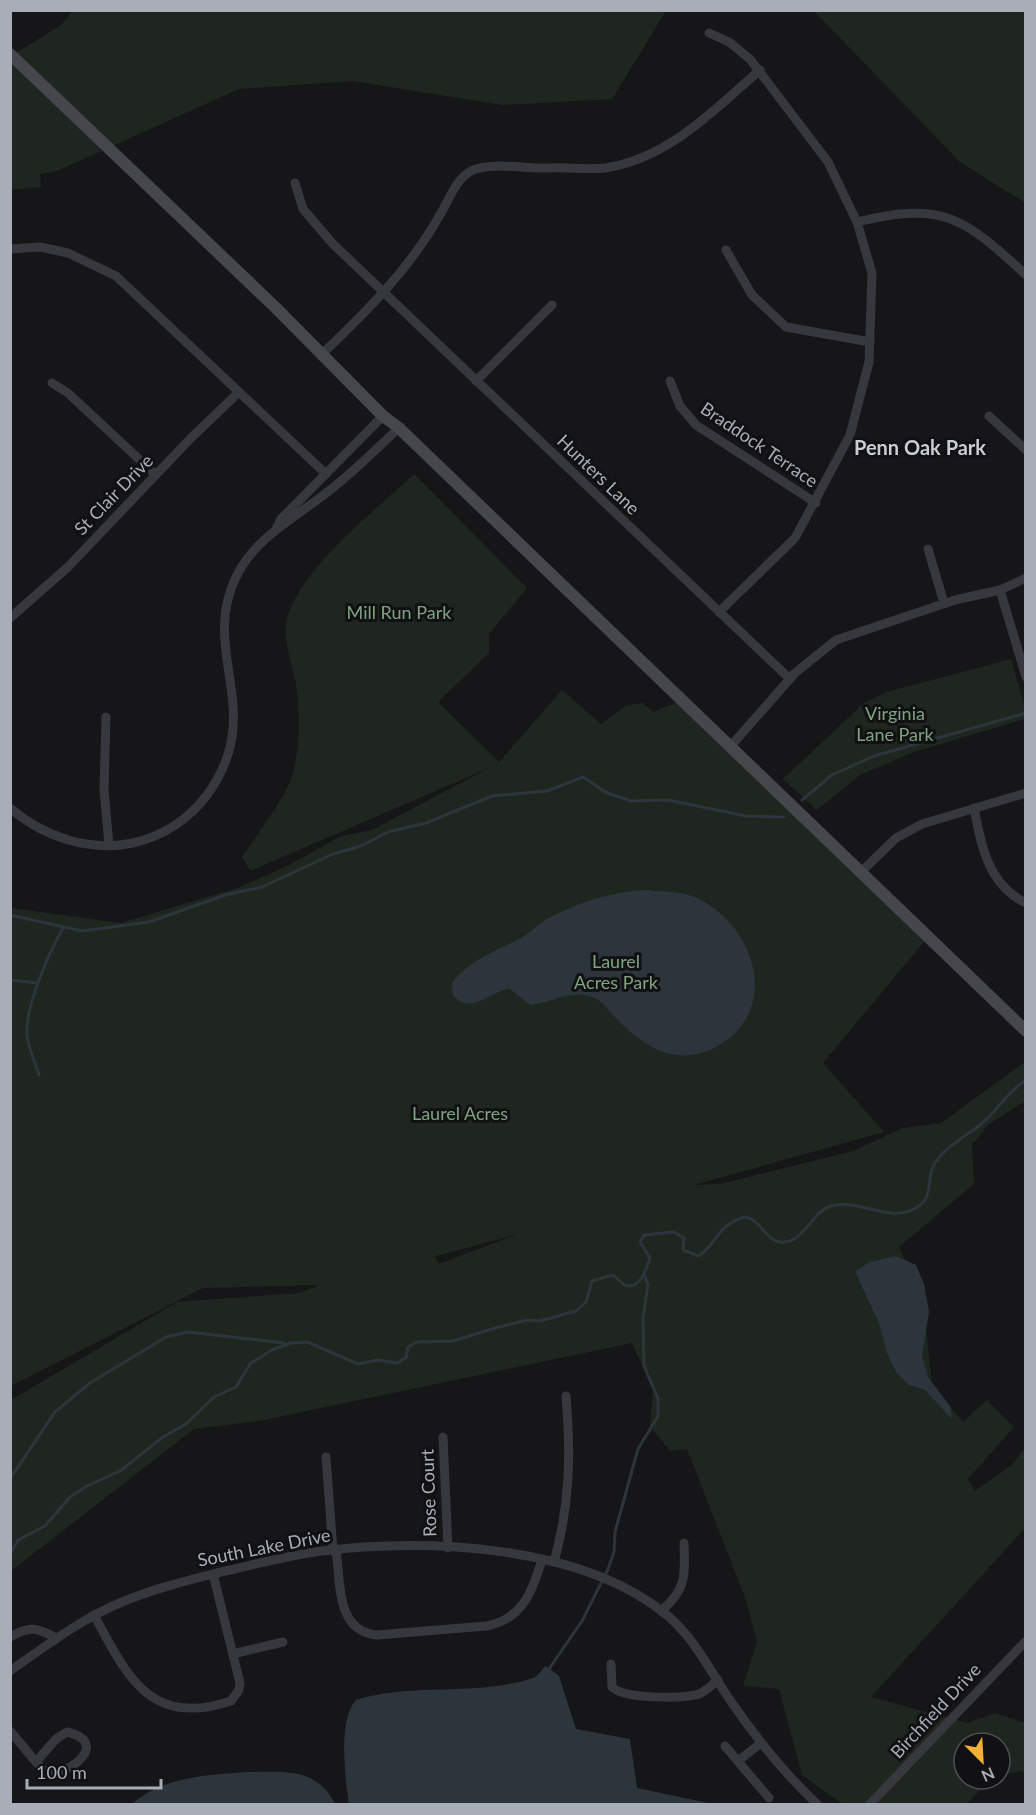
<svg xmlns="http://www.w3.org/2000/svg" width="1036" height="1815" viewBox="0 0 1036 1815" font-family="Lato,sans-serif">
<rect width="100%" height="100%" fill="#161618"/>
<g fill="#1e261f" fill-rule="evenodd">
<polygon points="73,11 666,11 612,99 502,105 353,81 239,89 57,171 40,174 41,187 11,190 11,56 61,25"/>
<polygon points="814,11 1025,11 1025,203 960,162"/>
<path d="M414,474l113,114 -38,46v19l-51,49 61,60 63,-72 39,34 26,-19 16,-2 10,9 29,-12 247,236 -106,127 61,69 -190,53 26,-1 133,-33 50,-23 38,-5 84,-61v39l-37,24 -16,20 2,39 -75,63 24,51 9,86 31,38 24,-22 27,27 -46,52 7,12 38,-27 12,-17v81l-154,169 96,26 28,-10 30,10v50l-4,-2 -21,5v-33h-36v36h26l-23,25h-125l-40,-29 -23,-86 -36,-3 14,-44 -11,-42 -59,-151 -17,2 -20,-25 3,-37 -21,-46 -373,78 -65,8 -183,142v-171l166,-98 123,-9 19,-8 -116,3 -192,98v-478l110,15 119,-36 49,-22 52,-29 31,-6 117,-62 -239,103 -8,-14c12,-19 43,-59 49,-78 10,-31 9,-63 5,-95 -4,-23 -16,-49 -7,-72 19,-50 86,-101 125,-138zM518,1234l-79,30 -4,-7 1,-1z"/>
<polygon points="1011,659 1025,708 1025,719 914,752 860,775 817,810 783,779 864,703 887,692"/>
</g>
<g fill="#2c353c">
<path d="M648,890c17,2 33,1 49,8 59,28 85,113 19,149 -40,21 -72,0 -100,-29 -7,-7 -14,-18 -24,-21 -22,-8 -41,6 -62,8l-20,-16c-19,1 -40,28 -57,6l-1,-12c17,-23 44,-32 69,-45 9,-5 17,-14 26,-19 31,-17 66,-28 101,-29z"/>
<polygon points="896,1256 916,1265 924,1284 929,1312 922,1356 928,1377 950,1406 952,1419 925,1390 909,1385 896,1372 887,1353 879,1323 857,1276 856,1271 870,1262"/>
<path d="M546,1666l13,10 17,53 54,10 7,49 76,16h-364c-4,-25 -11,-85 7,-104 57,-18 121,-3 177,-22 7,-3 8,-9 13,-12z"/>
<path d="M249,1772c35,0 68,-5 86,32h-203c32,-28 76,-29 117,-32z"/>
</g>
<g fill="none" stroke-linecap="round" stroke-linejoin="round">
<g stroke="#2c353c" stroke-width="3">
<polyline points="802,800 832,775 874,756 1026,713"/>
<polyline points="10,915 82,931 149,922 225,895 262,887 333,854 361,846 388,832 426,823 492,796 547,791 583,777 605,792 631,801 668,800 746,816 784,817"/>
<polyline points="10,980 38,983"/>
<path d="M39,1075c-4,-13 -11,-27 -12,-40 -2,-29 22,-82 36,-107"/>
<polyline points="10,1479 55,1412 90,1383 166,1337 188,1332 284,1343"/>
<path d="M10,1554l8,-14 27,-14 25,-29 17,-11 33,-15 43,-34 23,-13 28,-27 22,-10 14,-23 22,-14 19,-7 16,-1 51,22 20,-4 19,3 9,-5 2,-11 9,-5 36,-1 42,-13 32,-8 13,1 36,-10 10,-9 6,-21 21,-6c4,3 8,8 12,10 15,6 22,-18 25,-27l-10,-16 4,-7 30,-3 10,6 -1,12 15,6c18,-9 17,-30 46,-39 16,1 20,22 36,25 23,3 31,-30 51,-36 27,-7 56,15 81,4 25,-11 12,-30 23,-47 11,-17 30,-26 45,-38 17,-14 27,-33 46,-45"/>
<polyline points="549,1669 582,1621 608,1569 614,1552 615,1532 638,1449 658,1416 658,1399 644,1366 643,1318 648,1285 644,1274"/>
</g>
<g stroke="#37383d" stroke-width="9">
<polyline points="709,33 729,42 750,59 828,162 857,222 872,273 869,362 850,435 795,538 719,612"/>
<polyline points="295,183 303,209 333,244 790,679"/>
<path d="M857,222c86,-21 106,-5 169,53"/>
<polyline points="10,249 40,247 68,253 116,276 326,474"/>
<polyline points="726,250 752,295 786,327 870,342"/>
<path d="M321,355c46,-44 89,-86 120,-142 9,-15 15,-35 32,-43 18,-8 56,-1 77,-2 18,-1 37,2 55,0 63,-9 109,-58 155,-98"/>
<polyline points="476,381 552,305"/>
<polyline points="670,381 680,406 696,425 816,503"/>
<polyline points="52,383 68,393 156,475"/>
<polyline points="989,416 1026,450"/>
<polyline points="276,529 281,519 383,416"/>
<polyline points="928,549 944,603"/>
<polyline points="1000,590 1026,677"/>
<polyline points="10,618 68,567 190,439 239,392"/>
<polyline points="106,717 104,790 109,845"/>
<polyline points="730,747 795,673 836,640 955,600 1000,590 1026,578"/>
<path d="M10,808c34,29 79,44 123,35 30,-7 55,-23 74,-48 61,-83 -8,-142 29,-218 20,-42 65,-62 99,-91 23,-18 43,-39 64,-58"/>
<path d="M974,808c7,37 14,77 52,95"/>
<polyline points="861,872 896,838 922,824 1026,793"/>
<polyline points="443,1437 448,1548"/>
<polyline points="326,1457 333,1551"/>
<path d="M336,1550c5,32 -1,81 41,85l109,-9c37,-7 45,-33 56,-66"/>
<path d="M554,1562c16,-58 17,-106 12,-166"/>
<path d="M661,1611c26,-21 24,-37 23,-68"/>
<path d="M94,1615c33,61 56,113 137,86l8,-11 1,-7 -27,-109"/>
<path d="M10,1637c19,-11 27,-10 46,1"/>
<polyline points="233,1654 283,1642"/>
<path d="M611,1664l1,23c11,12 71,12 87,7 7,-3 13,-9 19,-14"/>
<path d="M10,1671c37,-26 71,-52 112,-69 31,-13 63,-21 95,-29 32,-7 65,-16 97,-21 109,-14 267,-9 354,64 27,23 42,55 62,84 26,38 54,73 87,104"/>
<polyline points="10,1731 36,1762"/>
<path d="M67,1732c43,10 5,43 -21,41l-10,-11 20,-23z"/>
<polyline points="725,1746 769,1798"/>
<polyline points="738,1761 761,1743"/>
<polyline points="870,1804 1026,1641"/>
</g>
<polyline stroke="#45474d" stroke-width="12" points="10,54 275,307 383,416 399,428 1026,1031"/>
</g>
<g text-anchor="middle" stroke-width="6" stroke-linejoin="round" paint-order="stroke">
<g font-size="18" fill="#a8adb8" stroke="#111113">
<text transform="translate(759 445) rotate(34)" y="6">Braddock Terrace</text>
<text transform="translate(598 475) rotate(44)" y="6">Hunters Lane</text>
<text transform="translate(114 495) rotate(-46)" y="6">St Clair Drive</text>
<text transform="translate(429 1493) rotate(-92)" y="6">Rose Court</text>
<text transform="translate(264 1548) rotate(-11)" y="6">South Lake Drive</text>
<text transform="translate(936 1711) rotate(-47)" y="6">Birchfield Drive</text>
</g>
<g font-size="18" fill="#7fa381" stroke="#111113">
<text x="399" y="619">Mill Run Park</text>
<text x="895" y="720">Virginia<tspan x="895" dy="21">Lane Park</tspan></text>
<text x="616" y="968">Laurel<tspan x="616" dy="21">Acres Park</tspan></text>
<text x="460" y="1120">Laurel Acres</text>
</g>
<g font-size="20" font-weight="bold" fill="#c9ccd4" stroke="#111113">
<text x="920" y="455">Penn Oak Park</text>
</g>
</g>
<rect width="1036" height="1815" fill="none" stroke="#a8adb8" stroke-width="24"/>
<g transform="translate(982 1761) rotate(156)"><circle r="28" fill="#111113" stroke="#4d4f55" stroke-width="1.5"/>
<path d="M0-4.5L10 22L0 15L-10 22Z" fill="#f2b134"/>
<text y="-9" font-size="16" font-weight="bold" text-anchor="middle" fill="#a8adb8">N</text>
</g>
<path d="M27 1779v9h134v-9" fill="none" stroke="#a8adb8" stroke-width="3"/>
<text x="36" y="1779" font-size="18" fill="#a8adb8" stroke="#111113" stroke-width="4.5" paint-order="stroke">100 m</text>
</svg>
